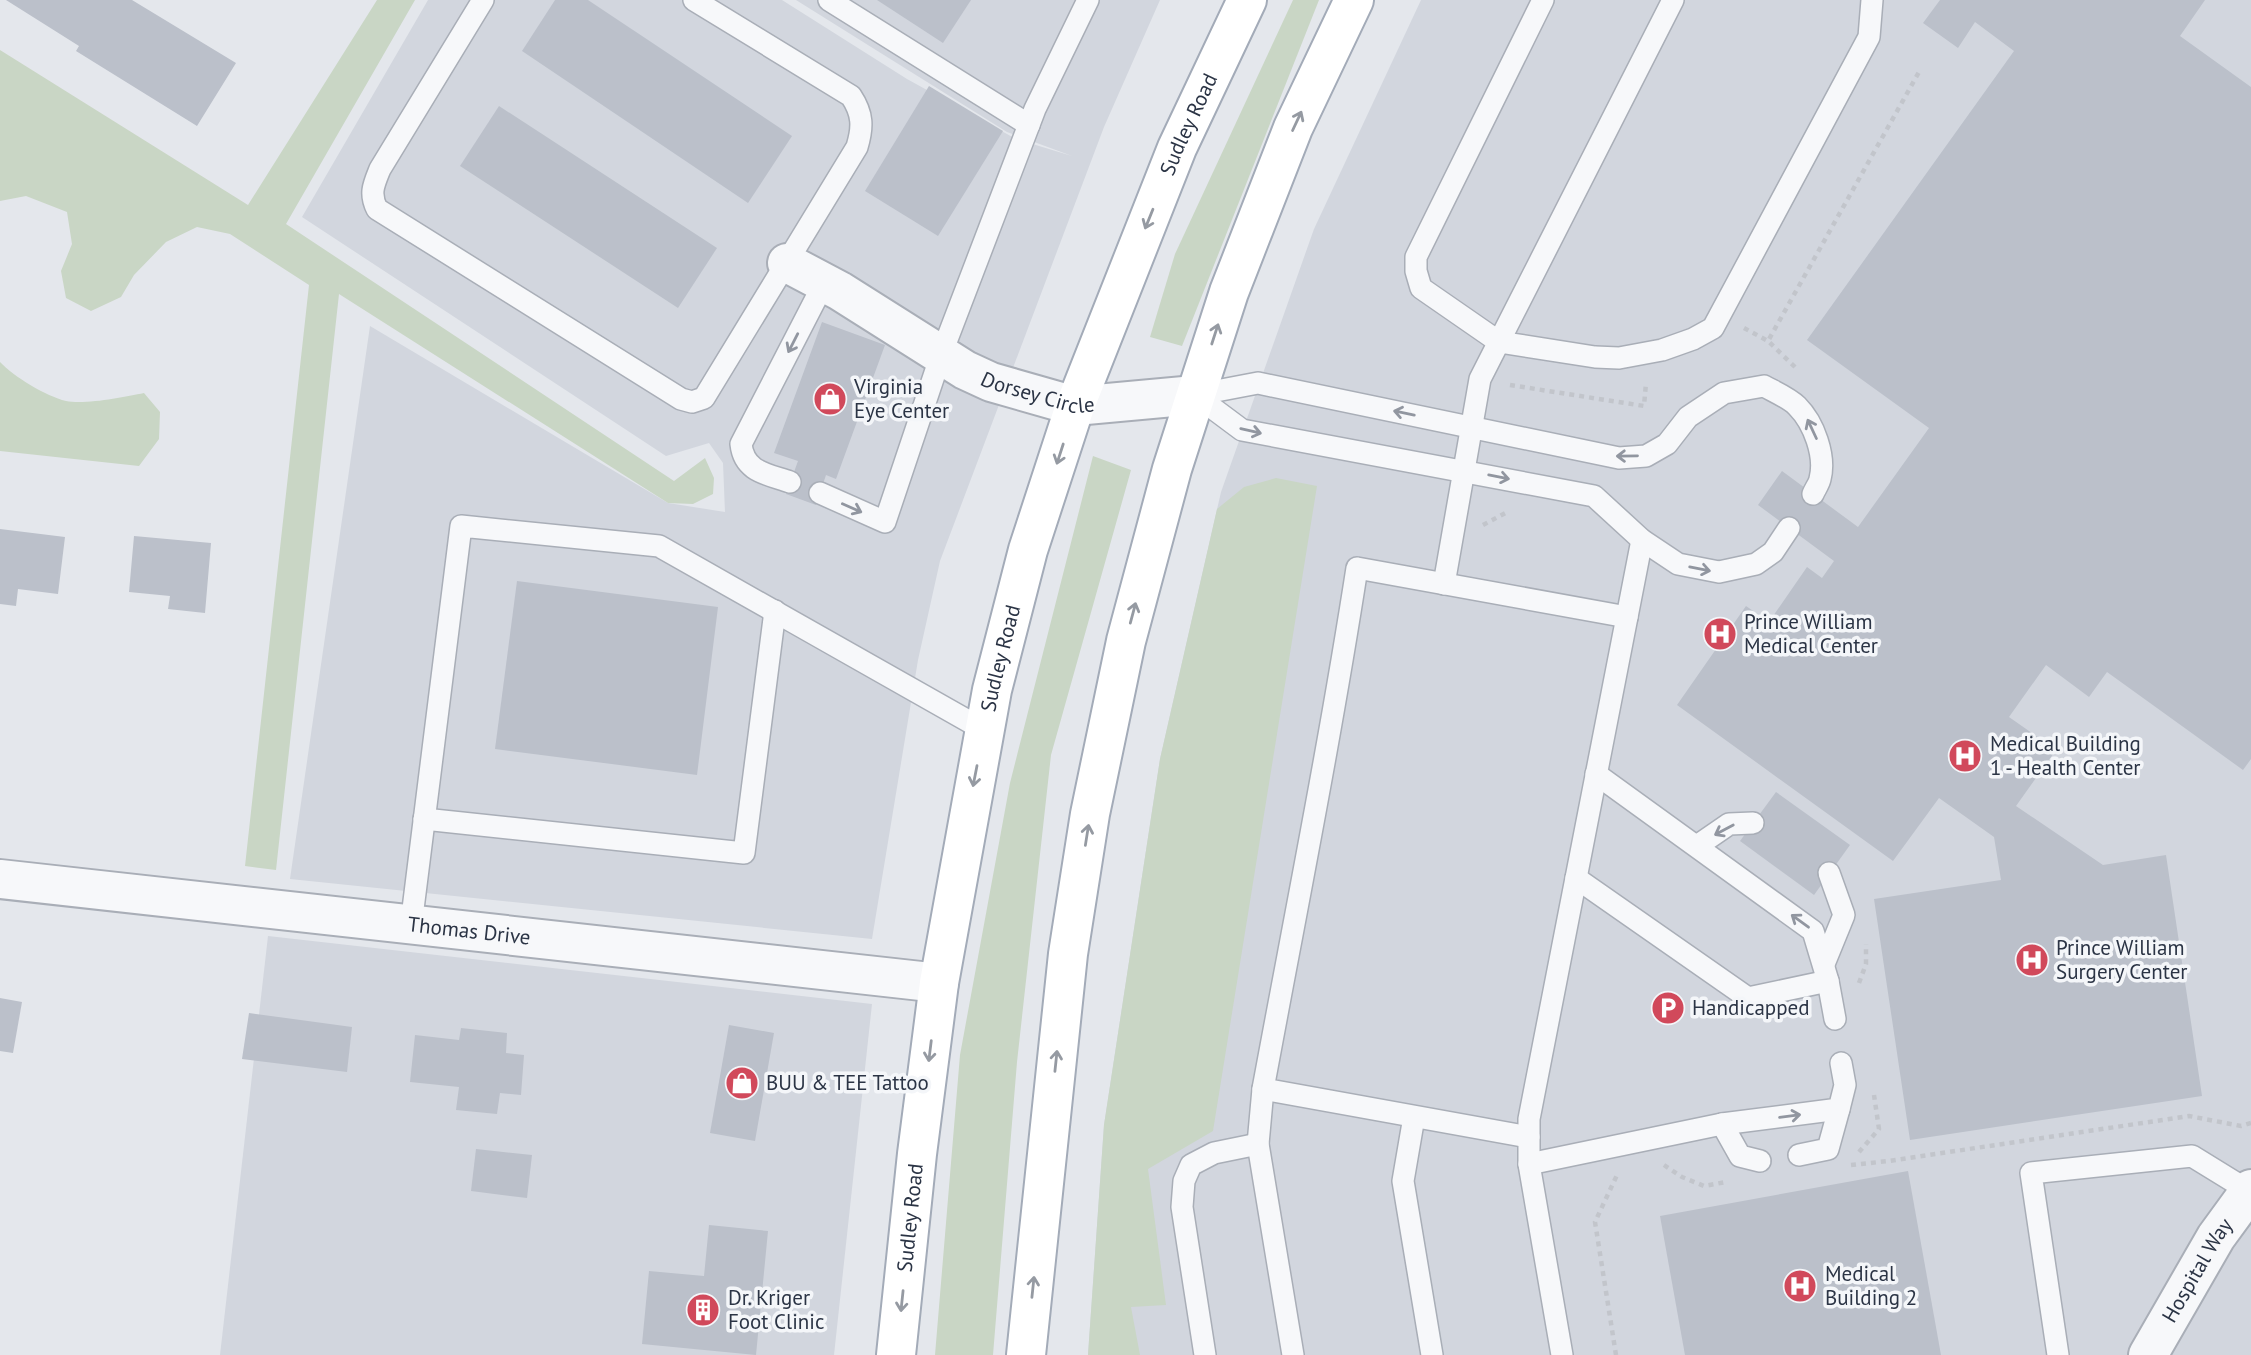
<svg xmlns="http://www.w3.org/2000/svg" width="2251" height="1355" viewBox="0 0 2251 1355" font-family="'PT Sans',sans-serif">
<rect width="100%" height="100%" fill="#e4e7ec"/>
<g fill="#d2d6de">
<polygon points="428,0 782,0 907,79 1016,139 1072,156 1007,132 796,0 1160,0 1104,127 940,561 918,660 872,939 290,879 370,326 668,503 725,512 723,463 709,443 666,456 302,217"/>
<polygon points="1421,0 2251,0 2251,1355 1088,1355 1104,1125 1160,759 1221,492 1314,229"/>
<polygon points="268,936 872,1004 834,1355 220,1355"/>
</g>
<g fill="#c9d6c5">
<polygon points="377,0 415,0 286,224 674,481 705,458 714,478 713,494 693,504 668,503 339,294 276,870 245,866 309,285 230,234 197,227 166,242 134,275 121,297 91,311 66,298 61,271 72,244 67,212 26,196 0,201 0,50 248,205"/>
<polygon points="1293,0 1319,0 1182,346 1150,337 1175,254"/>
<path d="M0,362c14,15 46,34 66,39 19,4 58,-4 78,-8l16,19 -1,27 -20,27 -139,-15z"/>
<polygon points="1093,456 1131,470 1051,755 1017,1062 993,1355 935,1355 960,1055 1010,783"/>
<polygon points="1276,478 1317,486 1213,1131 1148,1169 1166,1305 1131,1307 1140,1355 1088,1355 1104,1125 1160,759 1217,509 1244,487"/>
</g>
<g fill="#bbc0ca">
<polygon points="6,0 132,0 236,63 197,126 76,51 79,46"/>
<polygon points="555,0 588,0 792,136 748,203 522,51"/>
<polygon points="877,0 971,0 943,43"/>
<polygon points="1940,0 2205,0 2180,36 2251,87 2251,759 2243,770 2107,672 2089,697 2046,665 2009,717 2056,750 2016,806 2103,865 2166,855 2202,1096 1910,1140 1874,899 2001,880 1994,837 1939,798 1893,861 1677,705 1746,606 1769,622 1807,567 1822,578 1834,561 1758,505 1782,471 1858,527 1929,428 1807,340 2014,51 1975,22 1958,48 1923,23"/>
<polygon points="929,86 1003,131 938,236 865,191"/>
<polygon points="499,106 717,248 678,308 460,166"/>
<polygon points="822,322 885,345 836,479 826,475 816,505 786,494 798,461 774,453"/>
<polygon points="0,529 65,537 58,594 18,589 16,606 0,604"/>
<polygon points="134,536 211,543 205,613 168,609 170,596 129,592"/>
<polygon points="517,581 718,607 697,775 495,749"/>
<polygon points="1776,792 1850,845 1814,895 1740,841"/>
<polygon points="0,998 22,1002 13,1053 0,1051"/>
<polygon points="249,1013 352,1027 347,1072 242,1059"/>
<polygon points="729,1025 774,1033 755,1141 710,1133"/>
<polygon points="461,1028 507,1033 506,1053 524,1055 521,1095 500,1093 497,1114 456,1110 459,1087 410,1082 415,1035 459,1040"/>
<polygon points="476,1149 532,1155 527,1198 471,1191"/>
<polygon points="1908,1171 1941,1355 1685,1355 1660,1216"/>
<polygon points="709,1225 768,1231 756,1355 642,1344 649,1271 704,1276"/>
</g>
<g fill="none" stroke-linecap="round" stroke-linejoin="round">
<defs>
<g id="lane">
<path d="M483,0l-103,169c-6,15 -11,24 -3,40l304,190 11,3 12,-4 153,-251c6,-20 6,-33 -6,-51l-157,-96"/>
<polyline points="829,0 1029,125"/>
<polyline points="1543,0 1416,257 1416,271 1421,288 1499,342 1595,357 1619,358 1662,350 1693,339 1713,328 1869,37 1872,0"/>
<path d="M1195,395l63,-12 361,75 27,-2 21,-12 21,-27 36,-24 40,-7c11,6 25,12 33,20 17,17 29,50 23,73 -1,5 -5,10 -7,15"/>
<polyline points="1195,395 1242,430 1594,496 1642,540 1678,564 1719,572 1756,564 1773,552 1789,528"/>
<path d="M790,482c-23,-8 -46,-10 -49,-38l83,-161"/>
<polyline points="820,493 885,522 941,355 1035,109 1088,0"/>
<polyline points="1444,584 1480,379 1673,0"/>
<polyline points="1596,774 1813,931 1828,981 1835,1019"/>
<polyline points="424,819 744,853 775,611"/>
<polyline points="1697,846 1729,824 1753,823"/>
<polyline points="1576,878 1748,998 1828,981"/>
<polyline points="411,925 461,526 659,546 984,730"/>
<polyline points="1824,964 1844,915 1829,873"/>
<polyline points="1263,1089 1258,1144 1293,1355"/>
<polyline points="1414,1117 1403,1181 1432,1355"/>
<polyline points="1722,1124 1740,1156 1760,1161"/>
<path d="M1529,1137l-266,-48c32,-173 67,-347 94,-521l270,49"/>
<polyline points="1799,1155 1828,1149 1839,1109"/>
<polyline points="1529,1164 1722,1124 1839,1109 1845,1085 1841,1063"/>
<polyline points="1205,1355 1182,1207 1184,1181 1191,1165 1214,1153 1258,1144"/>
<polyline points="1562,1355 1529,1164 1529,1119 1642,540"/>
<polyline points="2058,1355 2031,1173 2192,1156 2249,1191"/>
</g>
<g id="street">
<path id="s1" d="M787,263l53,28 125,79 26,12 84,24 120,-11"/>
<path id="s2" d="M0,879l939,104"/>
<path id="s3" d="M2148,1355l68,-118 35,-48"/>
</g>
<g id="primary">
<path id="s4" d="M896,1355l21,-201 22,-171 53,-293 36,-140 47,-144 102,-258 70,-148"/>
<polyline points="1026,1355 1068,954 1090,814 1126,641 1172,469 1229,292 1293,128 1354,0"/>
</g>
</defs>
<use href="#lane" stroke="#a9aeb7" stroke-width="24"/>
<use href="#street" stroke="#a9aeb7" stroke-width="42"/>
<use href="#primary" stroke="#a3abb8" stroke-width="42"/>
<g stroke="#c2c5cb" stroke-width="4.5" stroke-dasharray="5 5" stroke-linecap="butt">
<polyline points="1744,328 1768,341"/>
<polyline points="1795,367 1768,341 1919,72"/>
<polyline points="1510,385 1644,406 1646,383"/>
<polyline points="1483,525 1509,511"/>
<polyline points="1859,983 1866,964 1866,944"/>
<polyline points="1859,1152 1879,1129 1874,1095"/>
<polyline points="1664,1165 1682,1177 1704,1186 1726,1182"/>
<polyline points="1851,1165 1889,1161 2189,1116 2241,1126 2251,1123"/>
<polyline points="1616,1355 1595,1222 1617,1175"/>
</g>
<use href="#lane" stroke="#f7f8fa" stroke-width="21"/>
<use href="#street" stroke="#f7f8fa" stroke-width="38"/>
<use href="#primary" stroke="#fff" stroke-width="38"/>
</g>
<defs><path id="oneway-shaft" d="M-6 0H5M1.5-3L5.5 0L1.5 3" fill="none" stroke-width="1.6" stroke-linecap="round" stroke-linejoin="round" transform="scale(1.75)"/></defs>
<g stroke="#959aa2">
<use href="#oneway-shaft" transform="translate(1297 121) rotate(-65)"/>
<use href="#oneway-shaft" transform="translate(1149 219) rotate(112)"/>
<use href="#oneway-shaft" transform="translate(1215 334) rotate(-72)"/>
<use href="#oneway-shaft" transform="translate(1060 454) rotate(108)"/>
<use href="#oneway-shaft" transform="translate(1133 613) rotate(-75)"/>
<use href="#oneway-shaft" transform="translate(975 776) rotate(101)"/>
<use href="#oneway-shaft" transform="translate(1087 835) rotate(-81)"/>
<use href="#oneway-shaft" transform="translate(930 1051) rotate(97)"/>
<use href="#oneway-shaft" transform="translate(1056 1061) rotate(-84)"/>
<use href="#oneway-shaft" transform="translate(1033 1287) rotate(-84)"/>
<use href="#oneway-shaft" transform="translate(902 1301) rotate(96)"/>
</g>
<g stroke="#9196a0">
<use href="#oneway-shaft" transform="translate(793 343) rotate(117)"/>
<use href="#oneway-shaft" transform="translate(1404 413) rotate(-168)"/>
<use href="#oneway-shaft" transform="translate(1812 429) rotate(-115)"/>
<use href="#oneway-shaft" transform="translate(1251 431) rotate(13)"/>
<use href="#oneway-shaft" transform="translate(1627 456) rotate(179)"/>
<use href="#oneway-shaft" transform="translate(1499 477) rotate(11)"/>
<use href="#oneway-shaft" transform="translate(852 508) rotate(24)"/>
<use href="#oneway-shaft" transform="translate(1700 569) rotate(11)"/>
<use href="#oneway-shaft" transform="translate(1724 830) rotate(152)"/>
<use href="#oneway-shaft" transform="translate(1800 921) rotate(-144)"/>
<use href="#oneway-shaft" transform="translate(1790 1116) rotate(-7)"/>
</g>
<defs>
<symbol id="shop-disc" viewBox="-11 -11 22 22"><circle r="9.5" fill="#d1495b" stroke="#f4f6f9"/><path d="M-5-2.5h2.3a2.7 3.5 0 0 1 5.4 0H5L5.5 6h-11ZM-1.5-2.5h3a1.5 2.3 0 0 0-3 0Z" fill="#fff"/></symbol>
<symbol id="hospital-disc" viewBox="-11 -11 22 22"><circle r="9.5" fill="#d1495b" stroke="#f4f6f9"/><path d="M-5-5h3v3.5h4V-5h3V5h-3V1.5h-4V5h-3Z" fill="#fff"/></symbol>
<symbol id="parking-disc" viewBox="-11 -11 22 22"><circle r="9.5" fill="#d1495b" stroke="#f4f6f9"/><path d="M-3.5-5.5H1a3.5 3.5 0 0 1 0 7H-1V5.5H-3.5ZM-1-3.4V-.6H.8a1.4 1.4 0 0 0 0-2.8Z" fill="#fff"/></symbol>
<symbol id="building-disc" viewBox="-11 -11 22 22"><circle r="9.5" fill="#d1495b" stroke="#f4f6f9"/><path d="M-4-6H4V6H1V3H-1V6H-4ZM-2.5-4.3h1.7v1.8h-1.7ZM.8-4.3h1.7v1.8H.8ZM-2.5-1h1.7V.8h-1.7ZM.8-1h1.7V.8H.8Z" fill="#fff"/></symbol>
</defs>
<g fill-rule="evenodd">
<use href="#shop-disc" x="811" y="380" width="38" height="38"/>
<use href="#hospital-disc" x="1701" y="615" width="38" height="38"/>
<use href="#hospital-disc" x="1946" y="737" width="38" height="38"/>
<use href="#hospital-disc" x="2013" y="941" width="38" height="38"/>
<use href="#parking-disc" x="1649" y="989" width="38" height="38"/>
<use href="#shop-disc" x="723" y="1064" width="38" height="38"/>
<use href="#hospital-disc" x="1781" y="1267" width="38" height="38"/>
<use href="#building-disc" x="684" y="1291" width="38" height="38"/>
</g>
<g text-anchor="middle" stroke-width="7" stroke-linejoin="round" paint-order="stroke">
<g font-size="21" fill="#2b3445" stroke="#f4f6f9">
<text dy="7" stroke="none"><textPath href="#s4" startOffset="1272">Sudley Road</textPath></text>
<text dy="7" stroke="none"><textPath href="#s1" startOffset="285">Dorsey Circle</textPath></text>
<text dy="7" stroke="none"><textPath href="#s4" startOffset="705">Sudley Road</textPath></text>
<text dy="7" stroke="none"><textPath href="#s2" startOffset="472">Thomas Drive</textPath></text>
<text dy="7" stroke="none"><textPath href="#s4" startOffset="138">Sudley Road</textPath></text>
<text dy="7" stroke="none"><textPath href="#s3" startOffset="98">Hospital Way</textPath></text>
</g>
<g font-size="21" fill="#2b3445" stroke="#f4f6f9" text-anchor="start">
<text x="854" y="394">Virginia<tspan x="854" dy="24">Eye Center</tspan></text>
<text x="1744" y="629">Prince William<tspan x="1744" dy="24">Medical Center</tspan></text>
<text x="1990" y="751">Medical Building<tspan x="1990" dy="24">1 - Health Center</tspan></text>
<text x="2056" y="955">Prince William<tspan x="2056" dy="24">Surgery Center</tspan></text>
<text x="1692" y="1015">Handicapped</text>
<text x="766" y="1090">BUU &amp; TEE Tattoo</text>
<text x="1825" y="1281">Medical<tspan x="1825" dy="24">Building 2</tspan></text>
<text x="728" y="1305">Dr. Kriger<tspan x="728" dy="24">Foot Clinic</tspan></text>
</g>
</g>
</svg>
